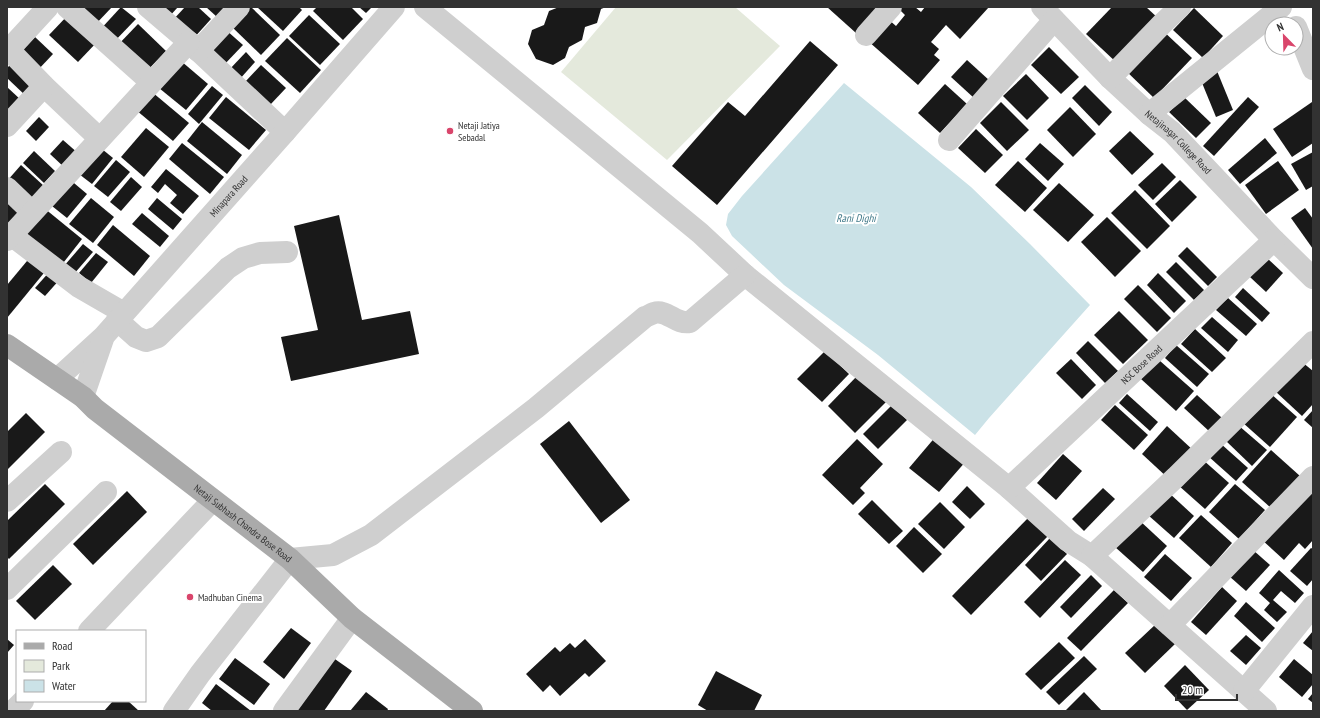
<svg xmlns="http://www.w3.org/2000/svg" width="1320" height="718" viewBox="0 0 1320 718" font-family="'PT Sans Narrow',sans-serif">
<rect width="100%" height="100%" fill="#fff"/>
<polygon fill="#e4e9dc" points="616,7 735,7 780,46 667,160 561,72"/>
<polygon fill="#cbe2e7" points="844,83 971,187 1030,244 1090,305 989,418 975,435 878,355 784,285 732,236 726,225 728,214 742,196"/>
<g fill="#191919">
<polygon points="74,7 112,7 94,26"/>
<polygon points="121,7 136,19 111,45 98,32"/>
<polygon points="161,7 178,7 168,18"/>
<polygon points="185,7 198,7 211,19 193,39 172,21"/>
<polygon points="206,7 226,7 217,17"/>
<polygon points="247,7 251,7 280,35 261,55 230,25"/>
<polygon points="257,7 299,7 302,10 283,31"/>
<polygon points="317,7 351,7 363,19 343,40 313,11"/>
<polygon points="359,7 372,7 366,13"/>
<polygon points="559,7 606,7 601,9 597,23 585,27 582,40 569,47 565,58 553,65 536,59 528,44 532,30 544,25 549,11"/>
<polygon points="827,7 879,7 856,33"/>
<polygon points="899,7 915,7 921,12 925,7 989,7 960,39 946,25 931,42 939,49 934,55 940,60 918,85 868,41 888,19 896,26 905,15 898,8"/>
<polygon points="1112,7 1146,7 1159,19 1117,63 1086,34"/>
<polygon points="1194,8 1223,36 1203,58 1173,30"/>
<polygon points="69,14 98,41 78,62 49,35"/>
<polygon points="309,15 340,44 320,65 289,36"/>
<polygon points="138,24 166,51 145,73 116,47"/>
<polygon points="1161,29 1192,58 1154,98 1123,68"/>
<polygon points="226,30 243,45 222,67 205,52"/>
<polygon points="35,37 53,54 37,71 19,54"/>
<polygon points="287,38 321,70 300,93 265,61"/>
<polygon points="810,41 838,65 717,205 672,166 728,102 745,116"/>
<polygon points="1049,47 1079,77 1061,94 1031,65"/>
<polygon points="246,52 255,62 239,80 228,71"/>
<polygon points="967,60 990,81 974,98 951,77"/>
<polygon points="181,61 208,84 186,110 159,88"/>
<polygon points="13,62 38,84 27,97 7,78 7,68"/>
<polygon points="261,65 286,88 270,105 245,82"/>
<polygon points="1217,71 1233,110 1216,117 1200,78"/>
<polygon points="1026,74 1049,98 1027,120 1003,96"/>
<polygon points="945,84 967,104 940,133 918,113"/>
<polygon points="1085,85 1112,112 1099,126 1072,98"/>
<polygon points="212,86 223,95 199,124 188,114"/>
<polygon points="7,87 21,100 7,115"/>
<polygon points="152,92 189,123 173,141 136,110"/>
<polygon points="226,97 266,130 249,150 209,118"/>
<polygon points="1184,97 1211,123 1196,138 1169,112"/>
<polygon points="1248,97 1259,107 1214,156 1203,146"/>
<polygon points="1001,102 1029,130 1007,151 980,123"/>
<polygon points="1312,102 1313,143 1292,157 1273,129"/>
<polygon points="1070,107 1096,134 1073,157 1047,130"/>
<polygon points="39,117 49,127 36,141 26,131"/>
<polygon points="202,122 242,155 227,174 187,141"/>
<polygon points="146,128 169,147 144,177 121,157"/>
<polygon points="976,129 1003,155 985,173 958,148"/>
<polygon points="1130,131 1154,154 1132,175 1109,151"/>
<polygon points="1265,138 1277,153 1240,184 1228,170"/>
<polygon points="63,140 79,154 65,168 50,154"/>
<polygon points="182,143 224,177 210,194 169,159"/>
<polygon points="1040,143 1064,164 1048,181 1025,159"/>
<polygon points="97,145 113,158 92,184 75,171"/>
<polygon points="34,151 55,171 44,183 23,163"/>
<polygon points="1313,152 1313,186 1306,190 1291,164"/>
<polygon points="116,160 130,172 108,197 94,186"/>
<polygon points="1018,161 1047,188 1025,212 995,185"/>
<polygon points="1278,161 1299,190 1266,214 1245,185"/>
<polygon points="1162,163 1176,177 1153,200 1138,185"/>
<polygon points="21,165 44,186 28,203 7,181"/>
<polygon points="166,169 199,196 183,214 170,203 177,195 165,184 158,193 151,187"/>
<polygon points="131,177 142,187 121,211 110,202"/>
<polygon points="68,178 87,194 67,218 47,202"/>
<polygon points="1180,180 1197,197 1172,222 1155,204"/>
<polygon points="1059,183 1094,215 1068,242 1033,210"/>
<polygon points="1135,190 1170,226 1147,249 1111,213"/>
<polygon points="7,198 25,214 7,234"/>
<polygon points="91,198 114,217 93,243 69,224"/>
<polygon points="157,198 182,219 173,230 148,209"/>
<polygon points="44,208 82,239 60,267 21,235"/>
<polygon points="1305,208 1313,219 1313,249 1291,218"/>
<polygon points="142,213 169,236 160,247 132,224"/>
<polygon points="339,215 362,320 410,311 419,354 291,381 281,337 318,330 294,226"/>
<polygon points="1107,217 1141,251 1115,277 1081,242"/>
<polygon points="113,225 150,256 134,276 97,245"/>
<polygon points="83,244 93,252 74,274 64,266"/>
<polygon points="1187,247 1217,277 1208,286 1178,256"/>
<polygon points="96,253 108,262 91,283 79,273"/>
<polygon points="32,255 48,268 7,318 7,285"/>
<polygon points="1267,258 1283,273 1266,292 1250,277"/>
<polygon points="1176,262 1204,290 1194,300 1166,272"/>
<polygon points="51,270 61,278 45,296 35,288"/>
<polygon points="1158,273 1186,301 1174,313 1147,285"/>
<polygon points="1138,285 1171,318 1157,332 1124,299"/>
<polygon points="1243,288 1270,313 1262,322 1235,297"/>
<polygon points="1228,298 1257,324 1246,336 1216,310"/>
<polygon points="1119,311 1148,340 1123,364 1094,335"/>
<polygon points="1212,317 1238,340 1228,352 1201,328"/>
<polygon points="1195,329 1226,358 1212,372 1181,344"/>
<polygon points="1088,341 1118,371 1105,383 1076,353"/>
<polygon points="1176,345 1209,374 1197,387 1165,358"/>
<polygon points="825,351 849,374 822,402 797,379"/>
<polygon points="1071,359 1096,385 1082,399 1056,373"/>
<polygon points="1159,360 1194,391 1176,411 1141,379"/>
<polygon points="1302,362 1313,371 1313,404 1302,416 1275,391"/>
<polygon points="858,375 886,402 855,433 828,406"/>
<polygon points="1269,392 1297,417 1270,447 1242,422"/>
<polygon points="1127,394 1158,422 1150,431 1119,403"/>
<polygon points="1197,395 1222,418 1210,432 1184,408"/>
<polygon points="892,405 907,420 878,449 863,434"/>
<polygon points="1115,405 1148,435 1134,450 1101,420"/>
<polygon points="1313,410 1313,428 1304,420"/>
<polygon points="26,413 45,432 7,470 7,432"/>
<polygon points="569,421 630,500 601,523 540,444"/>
<polygon points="1238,425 1267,450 1252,466 1225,440"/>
<polygon points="1167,426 1194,451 1169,479 1142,454"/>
<polygon points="937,435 967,460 939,492 909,468"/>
<polygon points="857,439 883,464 860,488 865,493 853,505 822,475"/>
<polygon points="1220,443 1248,468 1236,481 1208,456"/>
<polygon points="1271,450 1300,476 1271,508 1242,482"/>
<polygon points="1063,454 1082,471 1056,500 1037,483"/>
<polygon points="1202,459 1229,483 1205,509 1178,485"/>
<polygon points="1313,482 1313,540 1305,549 1299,543 1284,560 1261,539"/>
<polygon points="45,484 65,504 9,559 7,557 7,521"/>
<polygon points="1235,484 1265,510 1239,539 1209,512"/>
<polygon points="967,486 985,504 970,519 952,502"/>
<polygon points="1103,488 1115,499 1084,531 1072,519"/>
<polygon points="127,491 147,512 93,565 73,544"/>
<polygon points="1168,492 1194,516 1174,538 1148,515"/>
<polygon points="872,500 903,531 889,544 858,514"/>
<polygon points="940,502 965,527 944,549 918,524"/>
<polygon points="1201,515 1232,543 1211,567 1179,538"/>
<polygon points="1029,517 1048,536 971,615 952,596"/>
<polygon points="1139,520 1167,546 1143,572 1115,547"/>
<polygon points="914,527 942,554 923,573 896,546"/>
<polygon points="1050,538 1067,554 1041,581 1025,565"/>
<polygon points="1311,548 1313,549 1313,579 1307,586 1290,571"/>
<polygon points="1253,550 1270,565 1246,591 1229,576"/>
<polygon points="1165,554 1192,578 1171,601 1144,577"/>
<polygon points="1065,560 1081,575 1040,618 1024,602"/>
<polygon points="53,565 72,584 35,620 16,601"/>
<polygon points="1279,570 1304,593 1295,603 1281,591 1273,600 1287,612 1277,622 1264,610 1270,603 1259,593"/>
<polygon points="1091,575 1102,586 1071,618 1060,607"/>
<polygon points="1222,587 1237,601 1206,635 1191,622"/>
<polygon points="1114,590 1128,603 1081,651 1067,638"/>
<polygon points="1246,602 1275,628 1262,642 1234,616"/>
<polygon points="1156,624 1175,644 1145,673 1125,653"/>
<polygon points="291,628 311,643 284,679 263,662"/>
<polygon points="1313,631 1313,651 1303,643"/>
<polygon points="1246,635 1261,648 1246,665 1230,651"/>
<polygon points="7,639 14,645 7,653"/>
<polygon points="585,639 606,661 589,677 585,673 560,696 550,685 543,692 526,674 555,647 560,652 570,643 575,648"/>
<polygon points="1059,642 1075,658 1041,690 1025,674"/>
<polygon points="1084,656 1097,669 1059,705 1046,692"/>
<polygon points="332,657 352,671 324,711 293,711"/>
<polygon points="235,658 270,684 254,705 219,679"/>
<polygon points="1294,659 1313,675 1313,684 1302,697 1279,677"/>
<polygon points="1185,665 1209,690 1187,710 1164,686"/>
<polygon points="716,671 762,695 754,711 708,711 698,705"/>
<polygon points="216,684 251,711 212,711 202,703"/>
<polygon points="366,692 388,709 387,711 350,711"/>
<polygon points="1084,692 1102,711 1065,711"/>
<polygon points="1313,693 1313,703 1308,699"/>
<polygon points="113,701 128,701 139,711 104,711"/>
</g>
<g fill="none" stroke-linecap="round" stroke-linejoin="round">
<g stroke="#cfcfcf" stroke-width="22">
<polyline points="48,7 14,44 12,49 13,54 44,86 99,138"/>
<polyline points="67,7 151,82"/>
<polyline points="148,7 189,42 285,132"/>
<polyline points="425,7 700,233 745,275 1009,488 1068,541 1092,556 1266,711"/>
<path id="s1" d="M1042,7l68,71 39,36 23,18 102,108 39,38"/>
<polyline points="1296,27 1313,69"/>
<polyline points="866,35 891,7"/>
<polyline points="198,51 239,7"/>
<polyline points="1110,78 1163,23 1180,7"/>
<polyline points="1149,114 1281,7"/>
<polyline points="7,126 44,86"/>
<polyline points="949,140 1054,20"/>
<polyline points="7,188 32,212"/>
<polyline points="11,235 79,287 124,313"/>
<polyline points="7,240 189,42"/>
<polyline points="117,320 136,337 146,341 158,337 228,268 243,258 260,253 287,252"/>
<path id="s2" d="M57,379l47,-43 181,-204 109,-125"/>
<polyline points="83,397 103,339"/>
<path id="s3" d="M1009,488l265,-248"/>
<polyline points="7,501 61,452"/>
<polyline points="1092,556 1176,477 1313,342"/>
<polyline points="7,589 106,492"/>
<polyline points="1170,625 1313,477"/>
<polyline points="89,631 213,500"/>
<polyline points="1244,691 1313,606"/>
<polyline points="13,711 23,701"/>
<path d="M174,711l26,-37 90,-115 43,-4 38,-20 165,-127 109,-91c3,-1 6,-3 9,-4 13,-4 22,12 36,9l55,-47"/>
<polyline points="284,711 352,618"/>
</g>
<path stroke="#aaa" stroke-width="22" id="s4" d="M7,345l76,52 12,12 195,150 62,59 120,93"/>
</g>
<g fill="#d9456b" stroke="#fff" stroke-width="1.5">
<circle cx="450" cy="131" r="4"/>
<circle cx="190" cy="597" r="4"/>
</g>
<g text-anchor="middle" stroke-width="4" stroke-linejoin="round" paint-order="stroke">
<g font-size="10" fill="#323232" stroke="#fff" text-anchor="start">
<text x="458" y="129">Netaji Jatiya<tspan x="458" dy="12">Sebadal</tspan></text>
<text x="198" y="601">Madhuban Cinema</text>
</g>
<g font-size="10" fill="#323232" stroke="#fff">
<text dy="4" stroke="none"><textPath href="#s1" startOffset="192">Netajinagar College Road</textPath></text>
<text dy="4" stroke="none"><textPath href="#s2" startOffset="251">Minapara Road</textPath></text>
<text dy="4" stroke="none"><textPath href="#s3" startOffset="181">NSC Bose Road</textPath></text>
<text dy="4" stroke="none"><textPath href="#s4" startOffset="296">Netaji Subhash Chandra Bose Road</textPath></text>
</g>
<g font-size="11" font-style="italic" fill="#427a8a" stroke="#fff">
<text x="856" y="222">Rani Dighi</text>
</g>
</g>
<rect width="1320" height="718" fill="none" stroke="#323232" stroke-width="16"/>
<rect x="16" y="630" width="130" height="72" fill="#ffffff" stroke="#adadad"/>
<rect x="24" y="643" width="20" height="6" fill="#aaaaaa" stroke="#adadad"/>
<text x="52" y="650" font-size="12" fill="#323232">Road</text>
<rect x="24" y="660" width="20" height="12" fill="#e4e9dc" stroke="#adadad"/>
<text x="52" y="670" font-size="12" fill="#323232">Park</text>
<rect x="24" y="680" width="20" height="12" fill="#cbe2e7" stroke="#adadad"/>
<text x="52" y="690" font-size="12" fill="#323232">Water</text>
<g transform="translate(1284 36) rotate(337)"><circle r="19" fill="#ffffff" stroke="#adadad"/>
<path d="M0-3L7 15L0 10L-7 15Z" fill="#d9456b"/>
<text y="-6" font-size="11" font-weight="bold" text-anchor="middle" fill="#323232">N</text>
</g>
<path d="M1176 694v6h61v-6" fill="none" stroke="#323232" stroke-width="2"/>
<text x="1182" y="694" font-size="12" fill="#323232" stroke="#ffffff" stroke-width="3" paint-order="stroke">20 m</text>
</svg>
